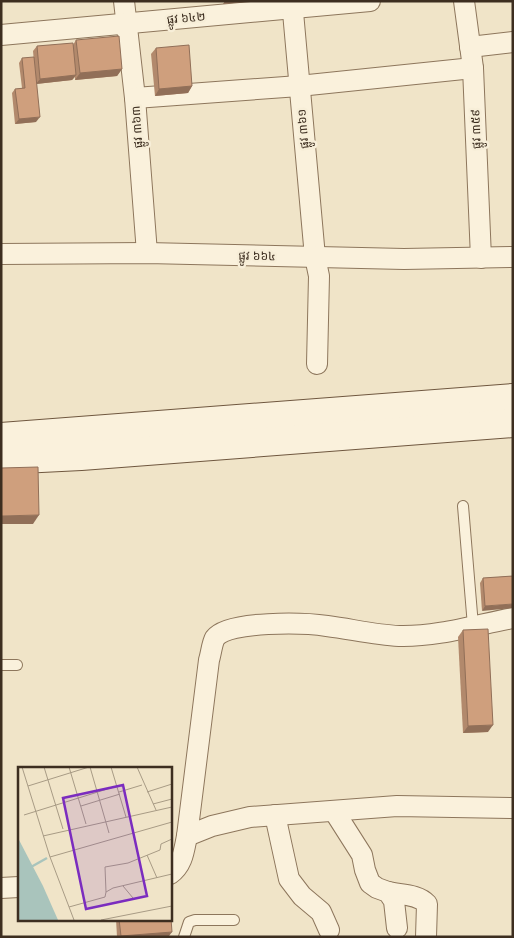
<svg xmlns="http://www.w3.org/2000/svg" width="514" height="938" viewBox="0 0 514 938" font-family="'Playfair Display','Noto Sans Khmer',serif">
<rect width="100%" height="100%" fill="#f0e4c8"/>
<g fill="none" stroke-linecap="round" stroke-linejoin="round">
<defs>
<g id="service">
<polyline points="463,506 473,626"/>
<polyline points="1,665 17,665"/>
<polyline points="184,937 189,922 195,920 234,920"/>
</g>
<g id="minor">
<polyline points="124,1 135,98 147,253"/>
<polyline points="292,1 315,257 319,276 317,364"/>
<polyline points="464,1 473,68 481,258"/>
<polyline points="1,35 370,1"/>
<polyline points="470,47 513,42"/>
<polyline points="135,98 299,86 473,68"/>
<polyline points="1,254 147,253 404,259 513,257"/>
<polyline points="334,811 362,855 365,870 370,883 377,888 388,892 394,901 397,928"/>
<polyline points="275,815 289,879 302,896 321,912 329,930"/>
<polyline points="187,836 212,826 250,817 397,806 513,808"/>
<path d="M170,874c13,-9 14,-24 17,-38l22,-176c2,-6 3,-17 6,-22 13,-18 91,-15 112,-12 24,3 48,9 72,10 38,1 77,-11 114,-18"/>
<polyline points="1,888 19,887"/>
<path d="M388,892c13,3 30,2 39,12l-1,33"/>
</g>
<g id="secondary">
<polyline points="1,437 513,398"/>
<polyline points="1,460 81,456 513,423"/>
</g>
</defs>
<use href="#service" stroke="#8d765c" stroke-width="12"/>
<use href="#minor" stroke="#8d765c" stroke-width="22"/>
<use href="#secondary" stroke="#6f573f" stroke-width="30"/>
<use href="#service" stroke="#faf1dc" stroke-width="10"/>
<use href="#minor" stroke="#faf1dc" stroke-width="20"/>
<use href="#secondary" stroke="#faf1dc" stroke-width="28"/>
</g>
<g fill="#b2896c">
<polygon points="76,40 122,69 117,76 75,80 75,77 72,80 36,84 33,51 37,46 73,45"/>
<polygon points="156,48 192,86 188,93 155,96 151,54"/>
<polygon points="22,58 36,122 15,124 12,93 15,89 22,88 19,63"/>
<polygon points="513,576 482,611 480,583 483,578"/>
<polygon points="463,630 488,732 463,733 458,637"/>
<polygon points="116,919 170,919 169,936 117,937"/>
</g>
<g fill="#916f58">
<polygon points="225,1 255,1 223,4"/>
<polygon points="122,69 117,76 75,80 80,73"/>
<polygon points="76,75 72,80 36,84 40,79"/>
<polygon points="192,86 188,93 155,96 159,89"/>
<polygon points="40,117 36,122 15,124 19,119"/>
<polygon points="39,515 33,524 1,524 1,516"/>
<polygon points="513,604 513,608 482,611 485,606"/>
<polygon points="493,725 488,732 463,733 468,726"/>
<polygon points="172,932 169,936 120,937 121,936"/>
</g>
<g fill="#cf9f7d" stroke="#916f58">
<polygon points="119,36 122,69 80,73 76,40"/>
<polygon points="73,43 76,75 40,79 37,46"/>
<polygon points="189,45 192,86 159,89 156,48"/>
<polygon points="34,57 40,117 19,119 15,89 25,88 22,58"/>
<polygon points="38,467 39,515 1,516 1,468"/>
<polygon points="513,576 513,604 485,606 483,578"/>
<polygon points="488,629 493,725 468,726 463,630"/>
<polygon points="170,905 172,932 121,936 119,919 170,919"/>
</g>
<g text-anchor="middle" stroke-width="5" stroke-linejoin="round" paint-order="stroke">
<g font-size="12" fill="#3d2e20" stroke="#f7eed8">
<text transform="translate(186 18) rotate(-5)" y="4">ផ្លូវ ៦៤២</text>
<text transform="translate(137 127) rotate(-94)" y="4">ផ្លូវ ៣៦៣</text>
<text transform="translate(303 129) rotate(-95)" y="4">ផ្លូវ ៣៦១</text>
<text transform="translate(476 129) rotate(-92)" y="4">ផ្លូវ ៣៥៩</text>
<text transform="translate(257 256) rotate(1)" y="4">ផ្លូវ ៦៦៤</text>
</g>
</g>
<g transform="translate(18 767)">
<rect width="154" height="154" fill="#f0e4c8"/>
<path d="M0,71l25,48 15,34h-40z" fill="#a9c4bc"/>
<path fill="none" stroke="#a9c4bc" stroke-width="2.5" d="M13,100l16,-9"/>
<path fill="none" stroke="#a89b85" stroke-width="1" d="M4,0l28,90M26,0l19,62M51,0l17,57M72,0l19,66M93,0l15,50M119,0l19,43M10,19l61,-19M101,25l23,-7M129,25l25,-8M135,37l19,-5M63,39l39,-12M6,48l93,-29M25,69l129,-29M129,88l10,23M105,119l10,12M88,125l-1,-25 23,-4 32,-13 1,-6 11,-5M51,140l36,-10 1,-5 7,-4 59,-14M56,153l-24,-63 122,-35M83,153l71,-14"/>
<path fill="#7b2cbf" fill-opacity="0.15" stroke="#7b2cbf" stroke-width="2.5" d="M105,18l24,111 -61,13 -23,-111z"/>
<rect width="154" height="154" fill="none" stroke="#3d2e20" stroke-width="2.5"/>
</g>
<rect width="514" height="938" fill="none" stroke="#3d2e20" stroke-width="5"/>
</svg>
